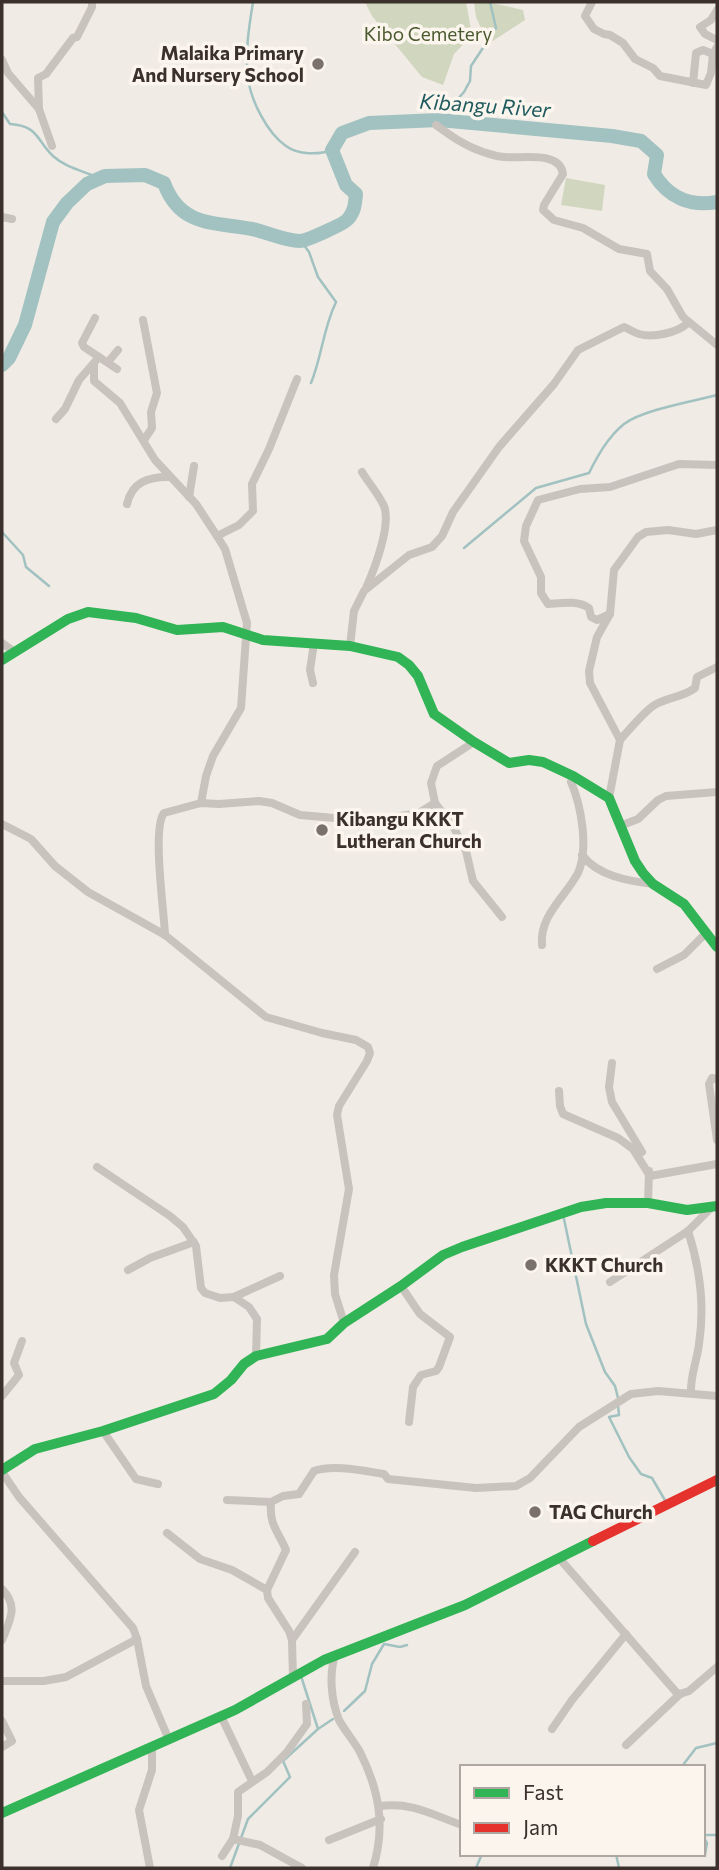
<svg xmlns="http://www.w3.org/2000/svg" width="719" height="1870" viewBox="0 0 719 1870" font-family="Commissioner,sans-serif">
<rect width="100%" height="100%" fill="#f0ebe5"/>
<g fill="#d1d6bf">
<polygon points="365,2 466,2 472,35 454,54 443,85 422,77 372,16"/>
<path d="M474,2c18,0 32,4 49,8l2,10 -37,24 -12,-27z"/>
<polygon points="566,178 605,185 602,211 561,205"/>
</g>
<g fill="none" stroke-linecap="round" stroke-linejoin="round">
<g stroke="#a1c2c1" stroke-width="2.5">
<path d="M253,2c-4,25 -8,49 -5,75 2,22 19,56 38,69 12,9 33,9 46,4"/>
<path d="M2,112l8,12c29,2 26,16 43,32 13,12 31,15 46,22"/>
<polyline points="439,120 464,92 470,81 471,66 496,28 490,2"/>
<path d="M301,241l8,11 9,25 18,25c-13,27 -14,54 -25,81"/>
<polyline points="2,532 23,555 26,567 49,586"/>
<path d="M464,548l72,-60 53,-15c9,-18 19,-36 35,-49 18,-14 70,-23 93,-29"/>
<polyline points="564,1219 586,1324 605,1372 615,1386 618,1398"/>
<polyline points="618,1405 619,1415 609,1417 629,1457 641,1474 652,1478 666,1502"/>
<polyline points="344,1711 365,1691 372,1664 384,1644 400,1647 407,1645"/>
<polyline points="318,1729 333,1719"/>
<polyline points="677,1767 683,1765 696,1748 717,1743"/>
<polyline points="703,1835 717,1835"/>
<polyline points="703,1836 707,1843 705,1855"/>
<polyline points="616,1854 619,1868"/>
<polyline points="230,1868 248,1819 290,1777 283,1761 318,1729 301,1676"/>
<polyline points="476,1868 482,1854"/>
</g>
<path stroke="#a1c2c1" stroke-width="14" d="M2,365l7,-7 16,-33 28,-103 14,-19 20,-19 18,-8 40,-1 19,8c16,44 50,39 88,46 15,3 32,12 48,12 6,0 44,-17 48,-22 7,-8 7,-16 8,-25l-10,-9 -14,-35 10,-17 27,-10 70,-3 173,16 29,5 16,14 -3,19c14,23 36,33 63,28"/>
<g stroke="#c9c3be" stroke-width="8">
<polyline points="592,2 585,16 594,29 604,34 610,35 623,43 635,59 653,68 660,76 706,85 711,73 713,54"/>
<polyline points="717,10 711,20 700,27 705,34 717,40"/>
<polyline points="2,60 8,73 39,109 52,146"/>
<polyline points="693,83 696,53 703,50 713,54 717,47"/>
<polyline points="39,109 38,78 46,74 73,38 77,37 92,7 92,2"/>
<path d="M436,125c15,11 29,21 47,27 7,2 15,5 22,5 16,2 55,-7 58,17l-19,31 -1,5 11,10 29,8 36,21 28,5 3,17 17,18 16,28 34,28"/>
<polyline points="2,217 12,219"/>
<polyline points="95,318 82,343 84,347 117,369"/>
<polyline points="143,320 157,393 151,412 152,428 144,440"/>
<polyline points="108,362 118,350"/>
<polyline points="94,365 94,381 120,403 155,460 196,504 217,536 225,549 247,623 241,708 213,756 206,776 201,803"/>
<polyline points="56,419 65,409 79,380 99,357"/>
<path d="M362,472c6,10 15,20 21,32 10,18 -9,66 -17,84"/>
<polyline points="189,497 194,466"/>
<path d="M127,504c5,-22 21,-27 41,-27"/>
<polyline points="217,536 239,525 253,511 252,484 269,449 297,379"/>
<path d="M610,614l-13,6 -6,-3 -2,-9c-12,-8 -27,-5 -41,-4l-7,-11v-16l-17,-36 2,-15 12,-26 42,-11 30,-2 69,-23 38,1"/>
<polyline points="2,643 15,652"/>
<path d="M350,646l4,-35 10,-20 45,-36 23,-8 10,-11 11,-24 46,-65 55,-63 24,-34 46,-23c5,2 9,5 15,7 14,4 38,-1 49,-11"/>
<polyline points="313,683 310,670 314,643"/>
<path d="M620,740c10,-11 21,-25 33,-34 13,-9 29,-8 42,-18l2,-11 20,-10"/>
<polyline points="609,798 620,740 590,683 589,671 597,637 610,614 614,570 638,537 646,532 668,530 696,534 717,530"/>
<polyline points="435,803 454,828 466,851 473,881 502,917"/>
<polyline points="2,824 31,839 55,866 88,892 165,935 266,1017 322,1033 356,1040 368,1047 370,1053 367,1061 339,1106 337,1115 349,1189 334,1275 335,1294 344,1323"/>
<polyline points="620,826 638,819 658,800 666,796 717,792"/>
<path d="M582,855c16,21 46,26 71,29"/>
<path d="M165,935c-1,-25 -13,-107 -1,-122l37,-10 18,1 40,-3 13,2 28,12 69,6 50,-8 16,-10 -4,-20 6,-17 37,-24"/>
<path d="M542,945c-3,-29 24,-49 36,-72 11,-25 3,-68 -7,-91"/>
<polyline points="657,969 684,955 705,934"/>
<polyline points="612,1063 609,1087 612,1102 642,1152"/>
<polyline points="717,1079 712,1078 709,1084 717,1140"/>
<polyline points="559,1091 560,1106 563,1114 618,1138 633,1149 650,1176 717,1164"/>
<polyline points="97,1167 170,1216 183,1227 196,1246 201,1288 205,1293 220,1298 234,1297 249,1307 257,1319 256,1356"/>
<polyline points="648,1203 649,1171"/>
<path d="M688,1231c12,37 17,74 11,113 -2,17 -9,32 -8,49"/>
<polyline points="128,1270 150,1258 194,1242"/>
<polyline points="610,1282 688,1231 711,1208"/>
<polyline points="401,1286 420,1314 450,1337 439,1367 436,1371 421,1375 413,1387 409,1422"/>
<polyline points="234,1297 280,1276"/>
<polyline points="2,1396 19,1375 14,1363 22,1341"/>
<polyline points="103,1431 136,1479 158,1484"/>
<polyline points="2,1472 19,1497 133,1628 137,1639 146,1686 169,1740"/>
<polyline points="227,1500 271,1502"/>
<polyline points="167,1533 200,1559 232,1570 267,1590"/>
<polyline points="559,1558 676,1692 680,1694 689,1691 717,1667"/>
<path d="M2,1589c17,17 8,31 0,51"/>
<polyline points="292,1640 355,1552"/>
<path d="M335,1655c-6,20 -4,45 4,65 6,11 15,21 21,32 19,38 26,74 13,116"/>
<path d="M293,1678l-1,-38 -3,-9 -21,-33 -1,-8 19,-40c-8,-19 -17,-25 -15,-48l12,-6 16,-2 15,-23c20,-7 50,0 70,3l4,5 88,9 40,-2 14,-8 49,-51 52,-33 27,-3 59,5"/>
<polyline points="2,1681 44,1681 66,1677 137,1639"/>
<polyline points="221,1716 252,1781"/>
<polyline points="2,1721 12,1741 2,1747"/>
<polyline points="552,1729 572,1700 626,1634"/>
<polyline points="626,1745 680,1694"/>
<path d="M380,1806c33,-4 52,9 82,19"/>
<polyline points="233,1839 260,1845 302,1868"/>
<polyline points="329,1840 381,1819"/>
<polyline points="222,1856 233,1839 238,1816 238,1792 267,1772 287,1752 307,1724 306,1704"/>
<polyline points="150,1868 139,1810 152,1770 152,1748"/>
</g>
<g stroke="#30b455" stroke-width="10">
<polyline points="2,660 68,619 88,612 136,618 177,630 223,627 263,640 350,646 398,657 409,665 418,676 434,714 474,742 509,763 529,760 543,762 573,776 609,798 635,861 643,873 653,884 684,904 717,947"/>
<polyline points="2,1470 35,1449 103,1431 214,1394 231,1380 244,1364 256,1356 327,1339 344,1323 401,1286 443,1255 462,1247 581,1207 606,1203 648,1203 687,1210 717,1206"/>
<polyline points="2,1813 235,1710 324,1660 465,1605 593,1541"/>
</g>
<polyline stroke="#e5322d" stroke-width="10" points="593,1541 717,1480"/>
</g>
<g fill="#7a716c" stroke="#fbf5ee" stroke-width="2.5">
<circle cx="318" cy="64" r="7"/>
<circle cx="322" cy="830" r="7"/>
<circle cx="531" cy="1265" r="7"/>
<circle cx="535" cy="1512" r="7"/>
</g>
<g text-anchor="middle" stroke-width="7" stroke-linejoin="round" paint-order="stroke">
<g font-size="19" fill="#4a5a2e" stroke="#fbf5ee">
<text x="428" y="41">Kibo Cemetery</text>
</g>
<g font-size="19" font-weight="bold" fill="#3b302b" stroke="#fbf5ee" text-anchor="start">
<text x="304" y="60" text-anchor="end">Malaika Primary<tspan x="304" dy="22">And Nursery School</tspan></text>
<text x="336" y="826">Kibangu KKKT<tspan x="336" dy="22">Lutheran Church</tspan></text>
<text x="545" y="1272">KKKT Church</text>
<text x="549" y="1519">TAG Church</text>
</g>
<g font-size="21" font-style="italic" fill="#1f5a5e" stroke="#fbf5ee">
<text transform="translate(485 106) rotate(4)" y="7">Kibangu River</text>
</g>
</g>
<rect width="719" height="1870" fill="none" stroke="#3b302b" stroke-width="7"/>
<rect x="460" y="1765" width="245" height="91" fill="#fbf5ee" stroke="#aea6a0" stroke-width="2"/>
<rect x="474" y="1788" width="35" height="10" fill="#30b455" stroke="#aea6a0" stroke-width="2"/>
<text x="523" y="1800" font-size="21" fill="#3b302b">Fast</text>
<rect x="474" y="1823" width="35" height="10" fill="#e5322d" stroke="#aea6a0" stroke-width="2"/>
<text x="523" y="1835" font-size="21" fill="#3b302b">Jam</text>
</svg>
